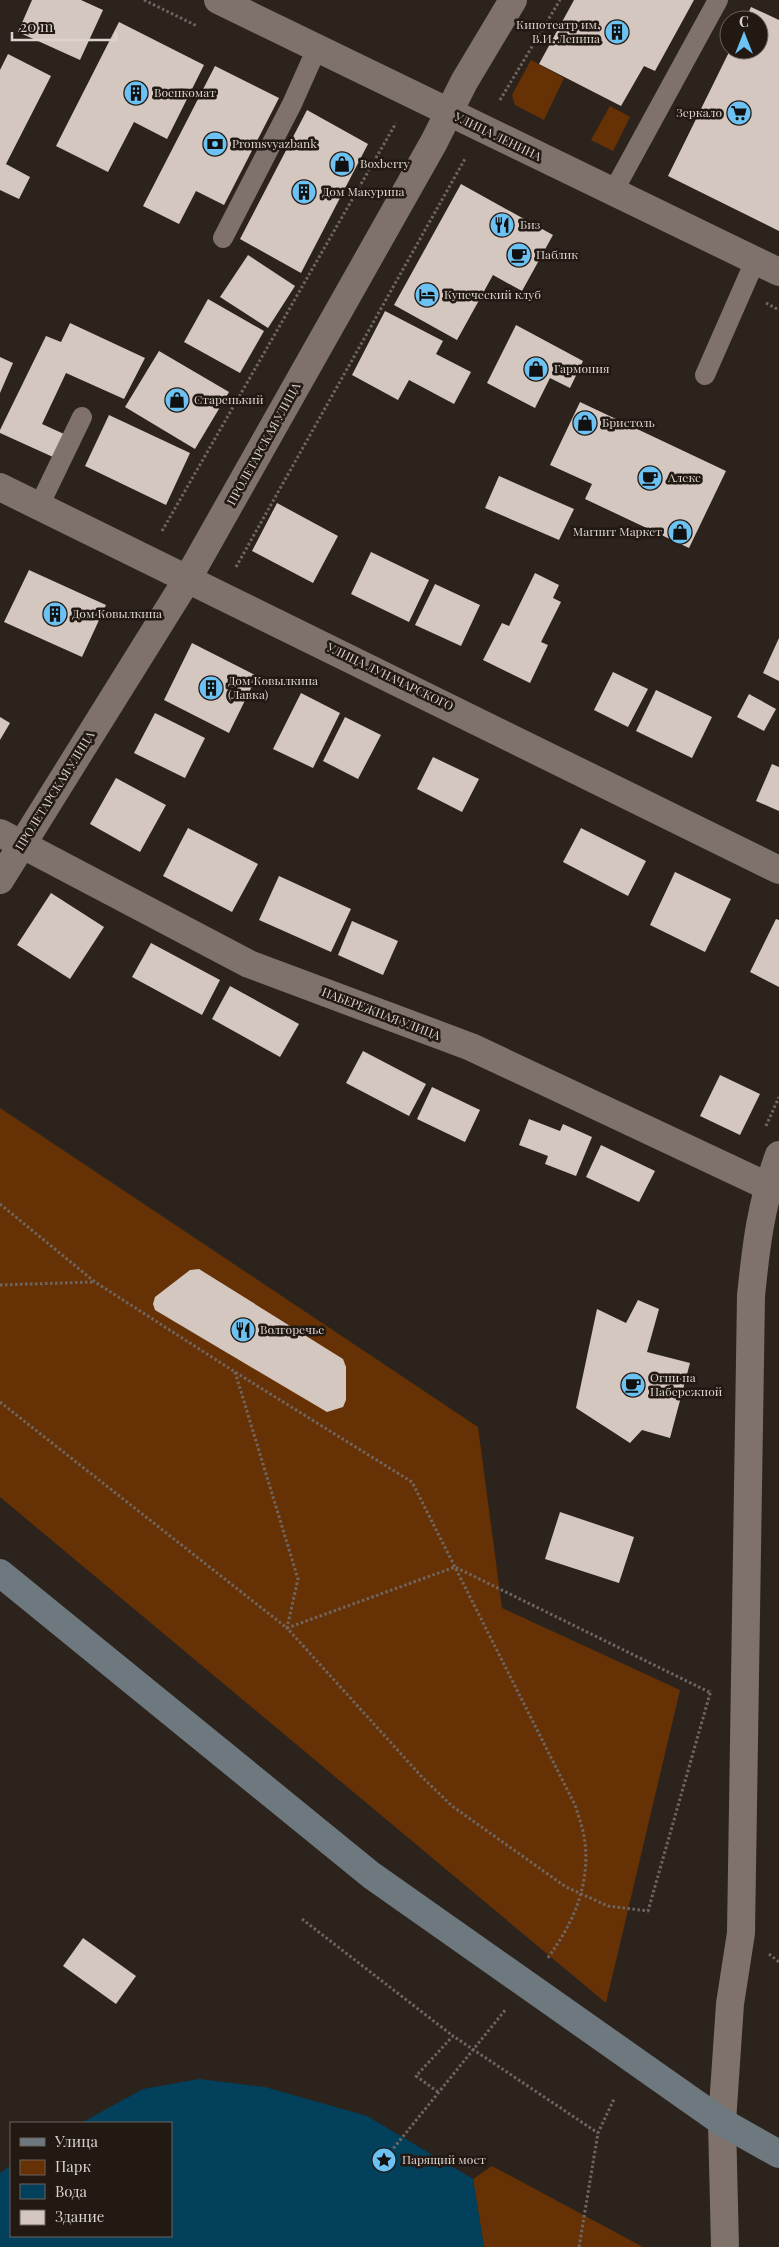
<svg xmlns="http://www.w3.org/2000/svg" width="779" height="2247" viewBox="0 0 779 2247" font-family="'Playfair Display',serif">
<rect width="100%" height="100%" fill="#2c231d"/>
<g fill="#663205">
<polygon points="531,60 564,78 544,120 515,105 512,95"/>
<polygon points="610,106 630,117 613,151 591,140"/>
<polygon points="0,1108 478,1427 502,1608 680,1690 606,2003 0,1497"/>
<polygon points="492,2166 643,2247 484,2247 473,2179"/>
</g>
<polygon fill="#02405b" points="199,2079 265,2087 367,2116 473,2179 484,2247 0,2247 0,2173 11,2165 11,2236 171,2236 171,2123 81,2123 143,2089"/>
<g fill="#d4c7bf">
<polygon points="32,0 81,0 103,10 80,60 18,32"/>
<polygon points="574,0 694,0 655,71 644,66 621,106 539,64"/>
<polygon points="751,7 779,20 779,231 668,176 730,50 759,50 759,20 745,20"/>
<polygon points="119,22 204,65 167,139 134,122 108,172 56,146"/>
<polygon points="8,54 51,76 6,164 30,177 19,199 0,190 0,70"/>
<polygon points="215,66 279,98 224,205 196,191 179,224 143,206"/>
<polygon points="307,110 368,144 301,273 240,239"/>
<polygon points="461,184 553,235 522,291 493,275 457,340 394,305"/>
<polygon points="248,255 295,286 268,328 220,297"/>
<polygon points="208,299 264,331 240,373 184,342"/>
<polygon points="385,311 443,341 436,354 471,372 454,404 409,380 398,400 352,375"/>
<polygon points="70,323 145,358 124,399 66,373 42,424 64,434 53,457 0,433 0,430 46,336 61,342"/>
<polygon points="516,325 583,361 570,388 550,378 535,408 487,383"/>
<polygon points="159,351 229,392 195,449 125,407"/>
<polygon points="0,357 13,363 0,393"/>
<polygon points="580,402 726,471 689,548 585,499 592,484 550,465"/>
<polygon points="109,415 190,453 166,505 85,466"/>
<polygon points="499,476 574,509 559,540 485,508"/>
<polygon points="277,503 338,536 313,583 252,551"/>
<polygon points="371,552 429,580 409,622 351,594"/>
<polygon points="29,570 106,605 82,657 4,622"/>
<polygon points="535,573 559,585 553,598 561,602 541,642 548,645 530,683 483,660 502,623 509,626"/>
<polygon points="435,584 480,605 461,646 415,625"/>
<polygon points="779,638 779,681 763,673"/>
<polygon points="192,643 257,676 229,733 164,700"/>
<polygon points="613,672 648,689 628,727 594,710"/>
<polygon points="656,690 712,717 692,758 636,731"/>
<polygon points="301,693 340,713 313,768 273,749"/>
<polygon points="749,694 776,709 764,731 737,717"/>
<polygon points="155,713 205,738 185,778 134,753"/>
<polygon points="0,717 10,723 0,740"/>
<polygon points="345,717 381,735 358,779 323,761"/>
<polygon points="433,757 479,779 462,812 417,789"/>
<polygon points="772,764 779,767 779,811 756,801"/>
<polygon points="116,778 166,805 140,852 90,824"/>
<polygon points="188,828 258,864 232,912 163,876"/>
<polygon points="581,828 646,861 628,896 563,862"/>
<polygon points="675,872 731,899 705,952 650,925"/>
<polygon points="279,876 351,909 331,952 259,920"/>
<polygon points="51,893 104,927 70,979 17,945"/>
<polygon points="776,919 779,920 779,987 750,972"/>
<polygon points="352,921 398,941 383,975 338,955"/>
<polygon points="151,943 220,980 202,1015 132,977"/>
<polygon points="230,986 299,1024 280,1057 212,1019"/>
<polygon points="363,1051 426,1084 409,1116 346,1083"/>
<polygon points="720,1075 760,1094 740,1135 700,1116"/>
<polygon points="432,1087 480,1110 465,1142 417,1119"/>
<polygon points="529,1119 560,1131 563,1124 592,1137 576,1176 545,1164 548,1156 519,1145"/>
<polygon points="601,1145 655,1171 639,1202 586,1177"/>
<polygon points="199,1269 343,1359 346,1367 346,1400 343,1407 327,1412 155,1310 153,1304 155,1297 190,1270"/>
<polygon points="638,1300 659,1309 647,1352 690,1363 670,1438 642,1430 630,1443 576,1408 597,1309 626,1323"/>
<polygon points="560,1512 634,1537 619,1583 545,1559"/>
<polygon points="83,1938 136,1976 116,2004 63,1966"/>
</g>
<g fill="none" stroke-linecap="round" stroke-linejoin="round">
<g stroke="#6f6661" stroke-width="3" stroke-dasharray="2.5 2.5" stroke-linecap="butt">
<polyline points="144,0 197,26"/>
<polyline points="500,100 560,0"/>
<polyline points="766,303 779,310"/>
<polyline points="162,531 396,123"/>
<polyline points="236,567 466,157"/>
<polyline points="766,1126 779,1097"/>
<path d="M0,1204l95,78 140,90 177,110 163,323c4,13 9,26 10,38 5,44 -13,82 -38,116"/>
<polyline points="0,1285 94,1282"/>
<polyline points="235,1372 298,1579 287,1628 422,1777 452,1806 566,1887 608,1906 648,1911 711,1690"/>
<polyline points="0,1402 287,1628 455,1567 711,1693"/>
<polyline points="302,1919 453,2036"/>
<polyline points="769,1954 779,1962"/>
<polyline points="438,2092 416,2076 453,2036 598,2133"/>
<polyline points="384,2160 506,2009"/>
<polyline points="579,2247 598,2133 614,2099"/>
</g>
<g stroke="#7e726a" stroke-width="20">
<polyline points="613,192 718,0"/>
<polyline points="223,238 292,104 317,48"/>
<polyline points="705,375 755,261"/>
<polyline points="39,506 82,417"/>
</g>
<g stroke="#7e726a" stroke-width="28">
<polyline points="218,0 779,272"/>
<polyline points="0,487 779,870"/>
<polyline points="0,833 249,964 471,1047 767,1186"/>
<polyline points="0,880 188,578 434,142 464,82 513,0"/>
<polyline points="722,2122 725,2247"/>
</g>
<path stroke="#7e726a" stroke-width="28" d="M722,2122l8,-118 11,-71 10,-637c5,-50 10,-93 28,-141"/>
<polyline stroke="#6d797f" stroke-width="28" points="0,1573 371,1875 722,2122 779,2154"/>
</g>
<defs>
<symbol id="building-disc" viewBox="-11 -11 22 22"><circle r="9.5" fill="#6cc2f3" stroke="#231913"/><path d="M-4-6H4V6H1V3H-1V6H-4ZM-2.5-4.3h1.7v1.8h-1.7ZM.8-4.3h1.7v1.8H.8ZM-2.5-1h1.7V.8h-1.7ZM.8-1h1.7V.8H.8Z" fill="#111"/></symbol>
<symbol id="supermarket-disc" viewBox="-11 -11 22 22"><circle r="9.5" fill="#6cc2f3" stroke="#231913"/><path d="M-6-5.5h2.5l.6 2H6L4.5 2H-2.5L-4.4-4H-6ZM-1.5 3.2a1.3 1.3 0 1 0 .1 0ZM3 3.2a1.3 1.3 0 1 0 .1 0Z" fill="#111"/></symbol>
<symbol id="bank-disc" viewBox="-11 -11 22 22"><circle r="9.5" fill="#6cc2f3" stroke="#231913"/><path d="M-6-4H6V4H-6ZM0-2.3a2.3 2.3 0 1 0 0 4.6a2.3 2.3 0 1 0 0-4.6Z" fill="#111"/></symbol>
<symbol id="shop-disc" viewBox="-11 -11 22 22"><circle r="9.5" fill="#6cc2f3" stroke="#231913"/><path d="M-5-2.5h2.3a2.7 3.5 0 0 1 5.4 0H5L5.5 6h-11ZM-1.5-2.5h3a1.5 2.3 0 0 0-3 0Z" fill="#111"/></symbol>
<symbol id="restaurant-disc" viewBox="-11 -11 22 22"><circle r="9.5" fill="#6cc2f3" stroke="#231913"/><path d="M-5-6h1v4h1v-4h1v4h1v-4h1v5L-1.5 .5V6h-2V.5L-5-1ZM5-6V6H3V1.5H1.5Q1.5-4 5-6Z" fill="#111"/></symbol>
<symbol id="cafe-disc" viewBox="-11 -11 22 22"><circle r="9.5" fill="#6cc2f3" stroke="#231913"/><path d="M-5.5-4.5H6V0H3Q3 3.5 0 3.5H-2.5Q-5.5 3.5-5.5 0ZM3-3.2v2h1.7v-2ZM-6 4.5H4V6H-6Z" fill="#111"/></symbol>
<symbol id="hotel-disc" viewBox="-11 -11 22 22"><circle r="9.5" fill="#6cc2f3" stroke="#231913"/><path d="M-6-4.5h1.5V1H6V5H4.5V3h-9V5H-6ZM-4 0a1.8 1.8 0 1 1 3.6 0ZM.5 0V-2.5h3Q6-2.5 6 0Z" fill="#111"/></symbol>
<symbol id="sight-disc" viewBox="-11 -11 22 22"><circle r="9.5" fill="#6cc2f3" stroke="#231913"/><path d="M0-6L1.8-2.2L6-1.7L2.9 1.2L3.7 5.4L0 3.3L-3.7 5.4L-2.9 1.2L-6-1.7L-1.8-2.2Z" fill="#111"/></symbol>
</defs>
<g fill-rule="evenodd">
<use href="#building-disc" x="603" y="18" width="28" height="28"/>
<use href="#building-disc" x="122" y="79" width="28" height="28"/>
<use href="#supermarket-disc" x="725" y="99" width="28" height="28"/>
<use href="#bank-disc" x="201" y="130" width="28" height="28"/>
<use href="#shop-disc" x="328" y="150" width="28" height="28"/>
<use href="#building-disc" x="290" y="178" width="28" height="28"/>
<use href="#restaurant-disc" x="488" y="211" width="28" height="28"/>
<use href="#cafe-disc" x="505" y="241" width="28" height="28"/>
<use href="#hotel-disc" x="413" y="281" width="28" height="28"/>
<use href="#shop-disc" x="522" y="355" width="28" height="28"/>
<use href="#shop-disc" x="163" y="386" width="28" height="28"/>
<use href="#shop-disc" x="571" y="409" width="28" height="28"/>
<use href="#cafe-disc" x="636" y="464" width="28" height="28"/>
<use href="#shop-disc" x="666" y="518" width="28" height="28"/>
<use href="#building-disc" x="41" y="600" width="28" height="28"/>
<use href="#building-disc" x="197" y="674" width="28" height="28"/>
<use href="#restaurant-disc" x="229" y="1316" width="28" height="28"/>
<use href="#cafe-disc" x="619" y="1371" width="28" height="28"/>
<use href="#sight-disc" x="370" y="2146" width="28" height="28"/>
</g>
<g text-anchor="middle" stroke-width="5" stroke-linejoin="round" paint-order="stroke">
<g font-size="12" fill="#dad3cf" stroke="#231913" text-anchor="start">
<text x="600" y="29" text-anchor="end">Кинотеатр им.<tspan x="600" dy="14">В.И. Ленина</tspan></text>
<text x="154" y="97">Военкомат</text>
<text x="722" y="117" text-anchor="end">Зеркало</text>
<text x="232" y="148">Promsvyazbank</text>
<text x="360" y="168">Boxberry</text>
<text x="322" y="196">Дом Макурина</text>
<text x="520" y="229">Биз</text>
<text x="536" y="259">Паблик</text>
<text x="444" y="299">Купеческий клуб</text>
<text x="554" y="373">Гармония</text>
<text x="194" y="404">Старенький</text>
<text x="602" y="427">Бристоль</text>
<text x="668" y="482">Алекс</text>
<text x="662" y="536" text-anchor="end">Магнит Маркет</text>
<text x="72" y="618">Дом Ковылкина</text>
<text x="228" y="685">Дом Ковылкина<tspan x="228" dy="14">(Лавка)</tspan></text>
<text x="260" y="1334">Волгоречье</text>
<text x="650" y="1382">Огни на<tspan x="650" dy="14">Набережной</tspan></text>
<text x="402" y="2164">Парящий мост</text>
</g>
<g font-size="12" fill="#dad3cf" stroke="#231913">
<text transform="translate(498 137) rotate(26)" y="4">УЛИЦА ЛЕНИНА</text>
<text transform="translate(264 444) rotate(-61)" y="4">ПРОЛЕТАРСКАЯ УЛИЦА</text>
<text transform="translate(390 677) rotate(26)" y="4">УЛИЦА ЛУНАЧАРСКОГО</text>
<text transform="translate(55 791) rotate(-58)" y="4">ПРОЛЕТАРСКАЯ УЛИЦА</text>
<text transform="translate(381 1014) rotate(21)" y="4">НАБЕРЕЖНАЯ УЛИЦА</text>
</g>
</g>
<rect x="10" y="2122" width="162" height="115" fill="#231913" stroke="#6c635e"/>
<rect x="20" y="2138" width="25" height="8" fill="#6d797f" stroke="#6c635e"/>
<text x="55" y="2147" font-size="15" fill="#dad3cf">Улица</text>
<rect x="20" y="2160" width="25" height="15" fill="#663205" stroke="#6c635e"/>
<text x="55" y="2172" font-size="15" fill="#dad3cf">Парк</text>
<rect x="20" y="2184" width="25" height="15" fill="#02405b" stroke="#6c635e"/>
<text x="55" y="2197" font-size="15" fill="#dad3cf">Вода</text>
<rect x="20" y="2210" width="25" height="15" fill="#d4c7bf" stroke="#6c635e"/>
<text x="55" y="2222" font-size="15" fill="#dad3cf">Здание</text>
<g transform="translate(744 35)"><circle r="24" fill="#231913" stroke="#6c635e"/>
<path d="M0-4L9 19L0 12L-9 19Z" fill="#6cc2f3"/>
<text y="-8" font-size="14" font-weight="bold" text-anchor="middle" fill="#dad3cf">С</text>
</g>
<path d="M12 32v8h104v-8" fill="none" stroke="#dad3cf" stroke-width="2.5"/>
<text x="20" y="32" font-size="15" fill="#dad3cf" stroke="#231913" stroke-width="4" paint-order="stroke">20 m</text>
</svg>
